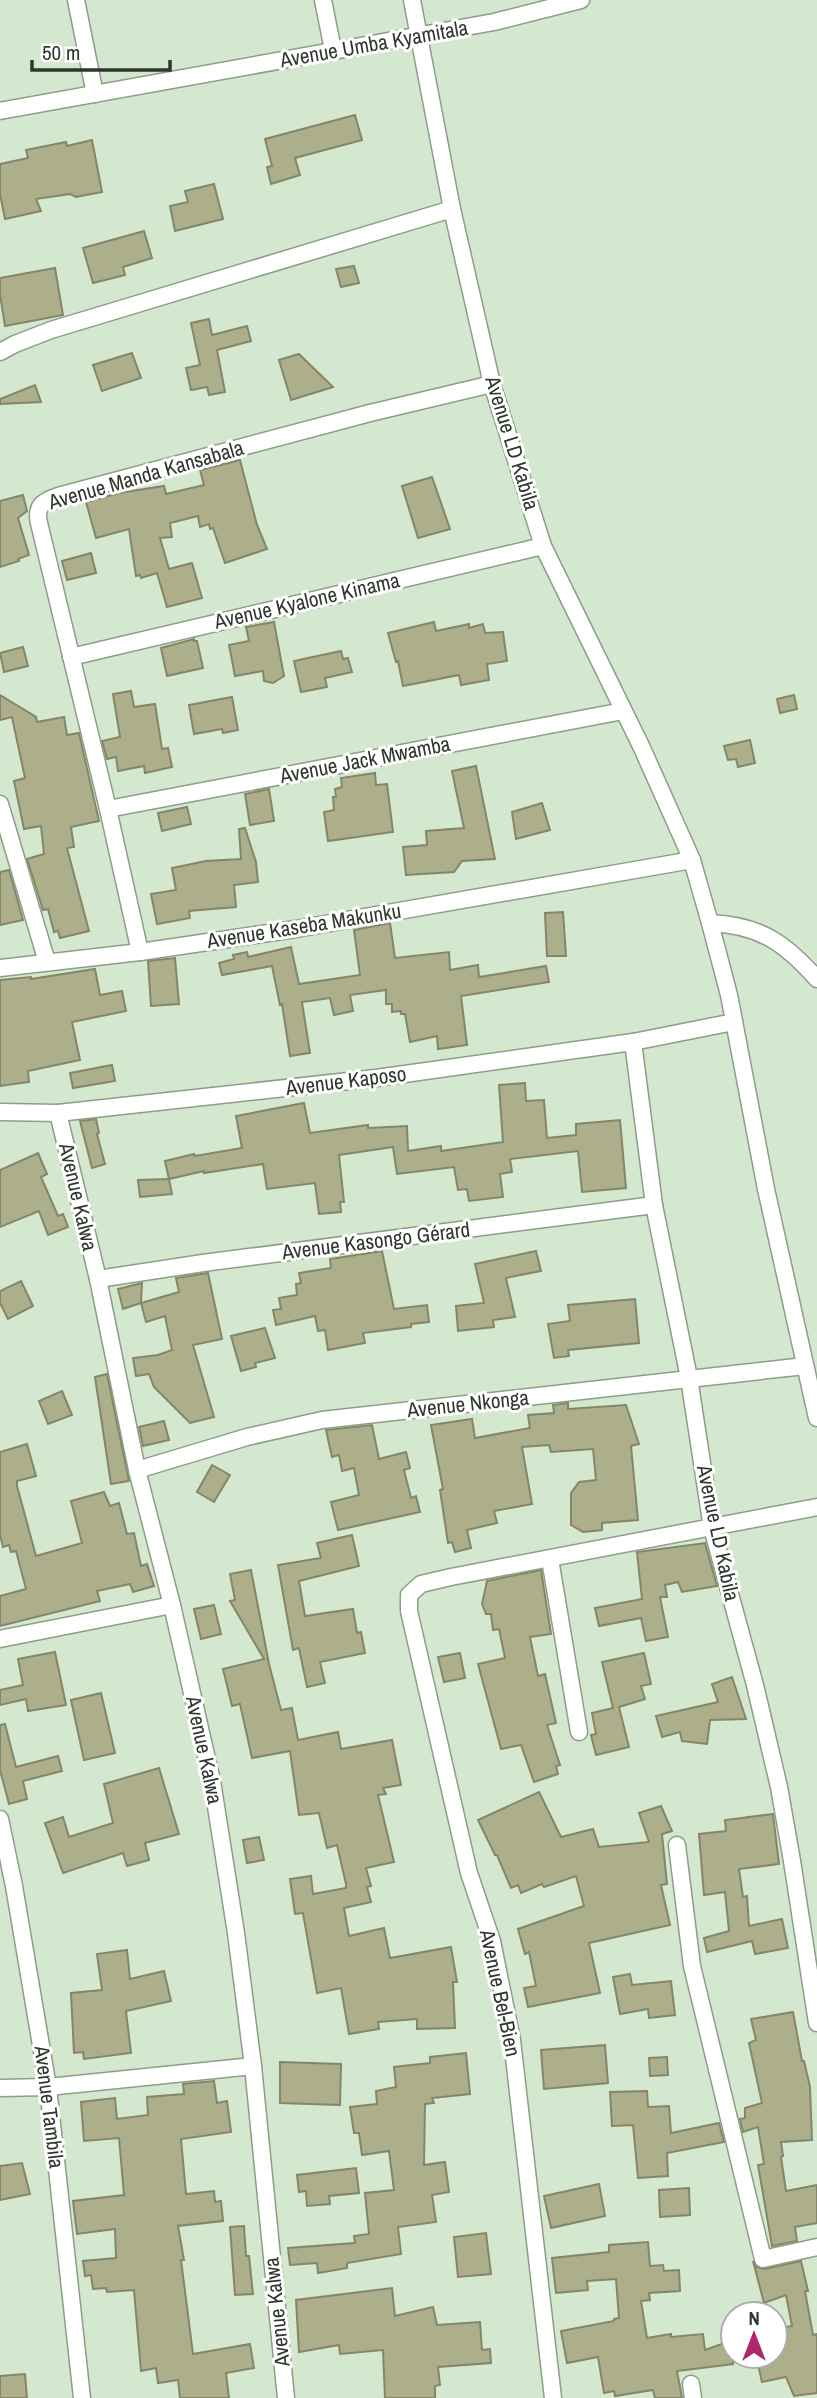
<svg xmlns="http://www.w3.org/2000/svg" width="817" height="2398" viewBox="0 0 817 2398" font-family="'Archivo Narrow',sans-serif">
<rect width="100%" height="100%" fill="#d3e8cf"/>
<g fill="#acaf89" stroke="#84866a" stroke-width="2">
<polygon points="355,115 362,140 295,158 300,175 271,184 267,167 272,166 265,139"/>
<polygon points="92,140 102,192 76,197 70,194 36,199 41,211 5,219 0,194 0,164 28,158 26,150 66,142 67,146"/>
<polygon points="214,184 223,219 175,231 170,206 188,202 185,191"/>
<polygon points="144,231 152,258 123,267 125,275 93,283 83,248"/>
<polygon points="354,266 359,283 341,287 336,269"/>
<polygon points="55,268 63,315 5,326 0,295 0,278"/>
<polygon points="209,319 212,335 247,326 251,341 217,350 225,392 209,395 207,387 191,390 186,368 200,365 191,323"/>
<polygon points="132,353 141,378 102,391 93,365"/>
<polygon points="299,354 333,387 291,400 279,360"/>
<polygon points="35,385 41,402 0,404 0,399"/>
<polygon points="240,460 257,525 267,549 225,563 213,528 210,529 209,524 200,527 198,516 170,523 172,537 160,538 169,569 192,563 202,598 167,607 157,573 141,578 140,575 136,576 129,529 96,538 86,502 119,493 164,486 166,494 204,485 200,470"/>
<polygon points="432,477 450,529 418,538 402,486"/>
<polygon points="23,495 27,511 18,518 29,555 18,559 19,561 0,567 0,501"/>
<polygon points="91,553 96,573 67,580 62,561"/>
<polygon points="274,622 284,676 273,683 264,681 263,671 235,676 229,645 249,641 246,627"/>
<polygon points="434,622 436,631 469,624 469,628 483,624 485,633 503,632 507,661 487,664 489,680 461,685 459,675 403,686 398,661 396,662 388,633"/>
<polygon points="194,639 194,641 197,641 203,668 167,676 161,648"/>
<polygon points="23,647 28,666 4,672 0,653"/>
<polygon points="341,651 343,659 348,658 352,672 325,678 327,687 301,692 294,661"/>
<polygon points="131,691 134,707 155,704 162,749 168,748 172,767 145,773 144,766 118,771 116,757 107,759 102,741 120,737 113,694"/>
<polygon points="0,695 36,717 37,722 64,717 67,735 79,733 99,821 71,827 74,847 67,848 89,931 60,938 58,931 54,932 48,909 43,910 27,859 44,854 41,826 24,829 14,781 25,778 12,717 0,720"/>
<polygon points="794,695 797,709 780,713 777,699"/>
<polygon points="232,697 238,730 223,733 222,729 194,734 189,705"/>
<polygon points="750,740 755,763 738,767 736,759 728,760 724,746"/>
<polygon points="476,766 495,859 462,861 454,872 406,875 403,847 427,845 426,831 464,828 452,771"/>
<polygon points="375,773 376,785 387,784 393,832 328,841 324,812 334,810 333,797 336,797 335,789 342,787 341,778"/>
<polygon points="269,789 274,821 250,825 245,794"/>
<polygon points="542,803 550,830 516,839 512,812"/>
<polygon points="187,807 191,824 162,831 158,813"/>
<polygon points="245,828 256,862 258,882 234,885 236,907 189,911 190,918 157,924 151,894 176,890 172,868 206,861 241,859 239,829"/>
<polygon points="9,870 23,920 0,925 0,872"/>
<polygon points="563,912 566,956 547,956 545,913"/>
<polygon points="390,923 395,958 449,952 450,970 478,965 479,977 546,966 549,982 461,996 467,1045 438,1049 437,1036 410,1042 405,1014 401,1014 401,1011 392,1012 392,1004 386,1004 386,990 350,995 353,1011 334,1015 330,998 302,1002 310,1053 290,1056 282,1004 280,1005 272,966 222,975 219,963 234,959 233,955 247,952 248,957 291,947 299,984 360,975 354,930"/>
<polygon points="175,958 179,1004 151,1006 148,961"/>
<polygon points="95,969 100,995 122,991 126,1011 72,1022 80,1060 28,1071 29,1082 0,1086 0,980 31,977 31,979"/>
<polygon points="112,1065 115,1081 73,1088 70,1073"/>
<polygon points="525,1083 526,1101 544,1100 547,1138 576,1135 576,1124 620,1120 626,1188 582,1192 578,1151 510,1159 512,1172 500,1174 503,1197 469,1201 467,1189 458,1190 454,1167 397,1174 393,1147 339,1155 344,1202 340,1202 341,1212 319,1214 315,1183 267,1189 263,1164 204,1173 204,1171 169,1179 165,1161 194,1154 195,1156 242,1148 236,1116 304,1103 310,1133 368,1125 368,1128 407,1126 408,1151 441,1146 441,1151 503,1142 499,1085"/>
<polygon points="96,1119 99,1133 97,1134 105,1164 92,1168 80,1121"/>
<polygon points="38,1153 47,1174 41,1177 58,1216 63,1214 68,1227 48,1235 39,1211 0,1227 0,1170"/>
<polygon points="169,1179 172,1194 140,1197 138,1180"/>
<polygon points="382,1251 394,1309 427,1305 429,1322 411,1324 411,1327 363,1333 365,1343 328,1350 325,1330 318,1331 315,1316 276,1325 273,1310 281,1309 279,1298 297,1295 296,1284 301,1283 299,1273 331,1268 330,1259"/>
<polygon points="536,1251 541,1271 506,1278 515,1317 493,1320 494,1327 458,1331 456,1306 484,1303 475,1264"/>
<polygon points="208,1273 222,1339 193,1345 214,1417 190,1423 154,1387 149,1374 136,1376 133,1358 158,1355 172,1350 165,1316 146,1322 141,1303 179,1292 176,1278"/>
<polygon points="21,1281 33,1306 8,1319 0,1303 0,1291"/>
<polygon points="142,1283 141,1303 123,1309 118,1289"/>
<polygon points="635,1299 639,1343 568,1350 569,1356 554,1358 548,1324 570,1321 568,1305"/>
<polygon points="265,1328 275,1358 255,1363 256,1367 241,1371 231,1336"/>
<polygon points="107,1374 129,1481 111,1484 95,1377"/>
<polygon points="62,1391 72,1415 48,1424 39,1401"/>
<polygon points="568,1403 568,1409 626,1405 639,1444 631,1446 638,1520 602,1523 602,1530 583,1532 571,1525 571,1493 579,1482 596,1480 593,1449 551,1452 549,1445 522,1447 532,1504 494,1511 497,1523 467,1530 471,1548 455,1552 452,1542 448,1543 440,1490 443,1489 431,1425 472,1419 475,1438 530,1428 528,1415 554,1413 553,1405"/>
<polygon points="164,1421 169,1440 143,1446 139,1427"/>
<polygon points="372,1425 379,1459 406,1452 410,1468 404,1470 411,1498 416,1496 420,1512 338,1530 331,1502 359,1495 354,1468 342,1471 339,1455 332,1457 326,1430"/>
<polygon points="27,1444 36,1476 17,1481 17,1486 36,1556 82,1543 71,1501 104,1492 110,1506 119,1503 127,1534 134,1533 141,1566 147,1564 154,1586 133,1592 130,1584 97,1591 100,1601 0,1626 0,1596 26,1589 16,1551 11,1552 9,1545 3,1547 0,1535 0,1452"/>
<polygon points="212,1465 230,1475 214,1502 197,1492"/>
<polygon points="352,1535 359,1566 299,1581 305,1616 353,1609 357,1633 361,1632 365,1653 320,1662 325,1683 307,1687 299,1648 293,1650 278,1565 321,1558 317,1543"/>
<polygon points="705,1543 717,1586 682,1592 678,1582 665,1585 667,1597 660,1597 668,1637 646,1641 641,1618 599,1626 595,1608 642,1599 637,1552"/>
<polygon points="251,1570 269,1664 281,1710 292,1708 298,1740 338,1732 341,1749 392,1740 401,1785 383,1788 386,1794 378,1795 394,1862 366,1868 371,1886 367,1887 371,1902 344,1908 349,1936 384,1928 390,1958 451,1947 457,1982 453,1982 455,2028 417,2029 417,2019 378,2022 379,2029 349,2034 341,1988 317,1993 303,1913 295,1914 290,1879 311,1876 313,1894 346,1888 346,1884 337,1845 327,1848 319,1813 299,1815 290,1751 252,1758 240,1704 232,1706 223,1669 264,1659 230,1601 235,1600 230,1574"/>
<polygon points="541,1570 551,1634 530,1637 538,1676 545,1674 556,1723 547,1725 560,1765 556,1766 558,1774 534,1782 521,1745 501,1749 478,1664 505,1658 499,1629 493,1630 491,1614 486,1614 482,1604 487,1581"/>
<polygon points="214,1605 221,1634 201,1639 194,1609"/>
<polygon points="55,1652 66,1705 28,1711 26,1699 0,1705 0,1690 23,1685 18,1659"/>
<polygon points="460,1653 465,1678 444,1682 438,1657"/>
<polygon points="644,1653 651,1684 641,1686 645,1699 619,1707 629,1747 596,1755 591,1735 596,1734 592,1713 613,1708 602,1662"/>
<polygon points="732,1677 746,1719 710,1720 707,1744 682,1741 680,1732 662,1737 656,1716 718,1702 712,1684"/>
<polygon points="101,1693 115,1753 84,1760 71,1700"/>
<polygon points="5,1724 16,1767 58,1756 62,1771 23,1781 27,1799 9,1804 0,1770 0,1725"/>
<polygon points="159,1768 179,1834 145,1843 149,1860 127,1866 123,1853 63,1873 45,1823 63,1817 69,1837 113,1823 104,1784"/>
<polygon points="539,1792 561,1837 593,1829 599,1847 649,1842 639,1813 661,1806 672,1831 662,1834 667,1884 661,1885 670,1925 589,1943 600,1993 528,2007 524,1988 536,1986 529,1952 525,1954 518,1929 584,1906 576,1876 544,1887 542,1884 521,1893 518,1885 511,1888 497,1855 495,1855 478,1820"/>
<polygon points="773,1814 779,1864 739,1869 743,1897 747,1896 749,1926 782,1919 788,1948 755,1954 752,1941 707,1952 704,1938 729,1931 725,1892 704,1895 699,1834 726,1831 725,1820"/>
<polygon points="259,1837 264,1860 247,1863 243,1840"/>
<polygon points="127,1950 130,1979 164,1971 171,2001 126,2011 131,2053 84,2059 83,2052 74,2053 71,1993 102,1990 97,1954"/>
<polygon points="630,1974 632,1985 671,1981 675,2015 649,2018 648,2009 620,2014 613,1977"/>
<polygon points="793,2012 802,2061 804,2061 810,2087 812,2140 781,2142 783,2156 781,2157 786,2191 817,2185 817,2223 795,2227 797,2241 772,2246 758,2165 764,2164 758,2127 743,2132 740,2119 745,2118 745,2108 762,2103 749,2043 756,2040 751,2019"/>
<polygon points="605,2045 608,2083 544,2089 541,2050"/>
<polygon points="466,2053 470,2094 432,2098 434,2103 425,2104 424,2165 445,2162 449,2192 432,2195 436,2222 398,2227 401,2254 347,2263 347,2268 318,2273 317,2263 290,2265 288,2248 355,2243 354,2236 369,2234 365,2193 394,2190 389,2151 362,2155 359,2133 354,2133 350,2107 377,2104 376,2091 396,2087 394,2067 430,2063 430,2057"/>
<polygon points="667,2057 668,2075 650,2076 649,2058"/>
<polygon points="280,2062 341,2064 340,2105 280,2103"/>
<polygon points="214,2081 217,2103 227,2101 231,2132 181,2139 186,2194 214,2191 215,2202 221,2201 223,2221 178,2226 184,2260 181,2260 193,2354 250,2344 254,2368 226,2373 229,2398 180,2398 178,2380 158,2383 156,2368 141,2371 134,2290 107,2292 106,2288 93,2289 91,2275 85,2276 83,2261 116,2258 115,2229 77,2234 73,2201 124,2195 119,2138 84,2141 81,2102 115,2098 117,2119 148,2115 147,2097 184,2094 183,2084"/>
<polygon points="647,2091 648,2107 669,2106 671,2133 719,2123 724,2142 667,2153 668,2176 638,2178 633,2125 612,2126 610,2092"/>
<polygon points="22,2163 30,2194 0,2200 0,2166"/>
<polygon points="356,2168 359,2193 329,2196 330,2204 307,2206 306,2191 299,2192 297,2175"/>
<polygon points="599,2184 605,2216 551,2228 544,2196"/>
<polygon points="689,2188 690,2215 660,2217 659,2190"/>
<polygon points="244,2226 246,2256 249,2256 253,2294 235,2295 230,2227"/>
<polygon points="486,2233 491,2274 458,2277 454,2237"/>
<polygon points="648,2242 650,2266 663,2265 664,2271 679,2270 680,2291 649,2293 650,2300 641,2301 647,2338 671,2334 671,2337 703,2334 705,2350 733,2340 733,2364 677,2371 682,2398 655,2398 653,2390 615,2396 614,2391 604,2393 598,2357 567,2363 561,2331 614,2321 614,2319 619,2318 616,2279 587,2281 588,2290 556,2293 552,2258 609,2252 609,2245"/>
<polygon points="753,2261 756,2267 765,2269 801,2261 808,2291 805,2291 813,2335 817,2334 817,2393 794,2396 786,2377 762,2382 756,2356 775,2356 775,2329 792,2326 786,2295 764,2303"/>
<polygon points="392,2288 395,2316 433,2307 437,2325 480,2322 482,2350 490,2349 491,2363 438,2367 440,2385 435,2386 435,2398 385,2398 383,2350 340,2354 339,2345 299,2352 296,2300"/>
<polygon points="25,2374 27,2398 0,2398 0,2376"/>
</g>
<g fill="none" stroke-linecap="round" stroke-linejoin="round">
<defs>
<g id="minor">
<polyline points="76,0 95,94"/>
<polyline points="323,0 333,50"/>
<polyline points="412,0 452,209 492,384 543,546 642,748 692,860 710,923 729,995 766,1189 817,1418"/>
<polyline points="0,111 494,22 581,0"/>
<polyline points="0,352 15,344 51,330 452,209"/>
<polyline points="71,657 543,546"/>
<polyline points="0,804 47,962"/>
<polyline points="108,809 623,711"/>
<path d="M710,923c50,2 75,20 107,56"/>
<path d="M140,952l-32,-143 -69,-286c-4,-17 4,-22 19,-27l312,-83 122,-29"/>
<polyline points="0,968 140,952 296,929 692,860"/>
<polyline points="633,1042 654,1205 689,1378 712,1528 755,1685 779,1787 792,1861 817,2023"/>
<polyline points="0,1112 58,1113 376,1078 633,1042 734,1022"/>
<polyline points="58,1113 98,1279 137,1470 172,1605 212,1781 236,1933 253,2066 286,2398"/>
<polyline points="98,1279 203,1263 654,1205"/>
<polyline points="137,1470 247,1437 322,1420 805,1366"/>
<polyline points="550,1559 579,1732"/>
<polyline points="0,1639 172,1605"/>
<polyline points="0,1819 14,1886 48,2087 82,2398"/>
<polyline points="677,1845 692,1966 763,2259 817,2247"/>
<polyline points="0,2088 48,2087 253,2066"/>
<polyline points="691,2384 693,2398"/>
<polyline points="553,2398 512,2040 492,1941 469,1873 409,1611 409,1595 421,1584 451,1577 817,1507"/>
</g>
</defs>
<use href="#minor" stroke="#8b9f87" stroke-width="19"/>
<use href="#minor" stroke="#fff" stroke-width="16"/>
</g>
<g text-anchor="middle" stroke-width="6" stroke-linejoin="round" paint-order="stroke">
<g font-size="21" fill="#2f372e" stroke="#fff">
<text transform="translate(374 44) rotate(-10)" y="7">Avenue Umba Kyamitala</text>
<text transform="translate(512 443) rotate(73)" y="7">Avenue LD Kabila</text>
<text transform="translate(146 475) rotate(-16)" y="7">Avenue Manda Kansabala</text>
<text transform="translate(307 601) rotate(-13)" y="7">Avenue Kyalone Kinama</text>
<text transform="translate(365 760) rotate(-11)" y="7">Avenue Jack Mwamba</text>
<text transform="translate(304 926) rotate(-9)" y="7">Avenue Kaseba Makunku</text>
<text transform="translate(346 1081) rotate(-7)" y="7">Avenue Kaposo</text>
<text transform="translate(78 1197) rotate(77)" y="7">Avenue Kalwa</text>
<text transform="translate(376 1241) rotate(-7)" y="7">Avenue Kasongo Gérard</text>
<text transform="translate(468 1404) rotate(-6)" y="7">Avenue Nkonga</text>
<text transform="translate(718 1533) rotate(78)" y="7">Avenue LD Kabila</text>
<text transform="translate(204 1750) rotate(78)" y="7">Avenue Kalwa</text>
<text transform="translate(500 1993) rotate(78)" y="7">Avenue Bel-Bien</text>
<text transform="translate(49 2107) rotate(83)" y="7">Avenue Tambila</text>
<text transform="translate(277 2312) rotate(-96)" y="7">Avenue Kalwa</text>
</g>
</g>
<g transform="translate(754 2335)"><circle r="33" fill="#ffffff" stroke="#acafab" stroke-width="2"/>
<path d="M0-5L12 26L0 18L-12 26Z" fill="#af286d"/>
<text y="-10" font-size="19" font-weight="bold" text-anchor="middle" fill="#2f372e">N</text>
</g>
<path d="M32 60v10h138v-10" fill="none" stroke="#2f372e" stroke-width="3.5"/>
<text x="42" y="60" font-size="21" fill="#2f372e" stroke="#ffffff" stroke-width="5" paint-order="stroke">50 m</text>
</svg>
